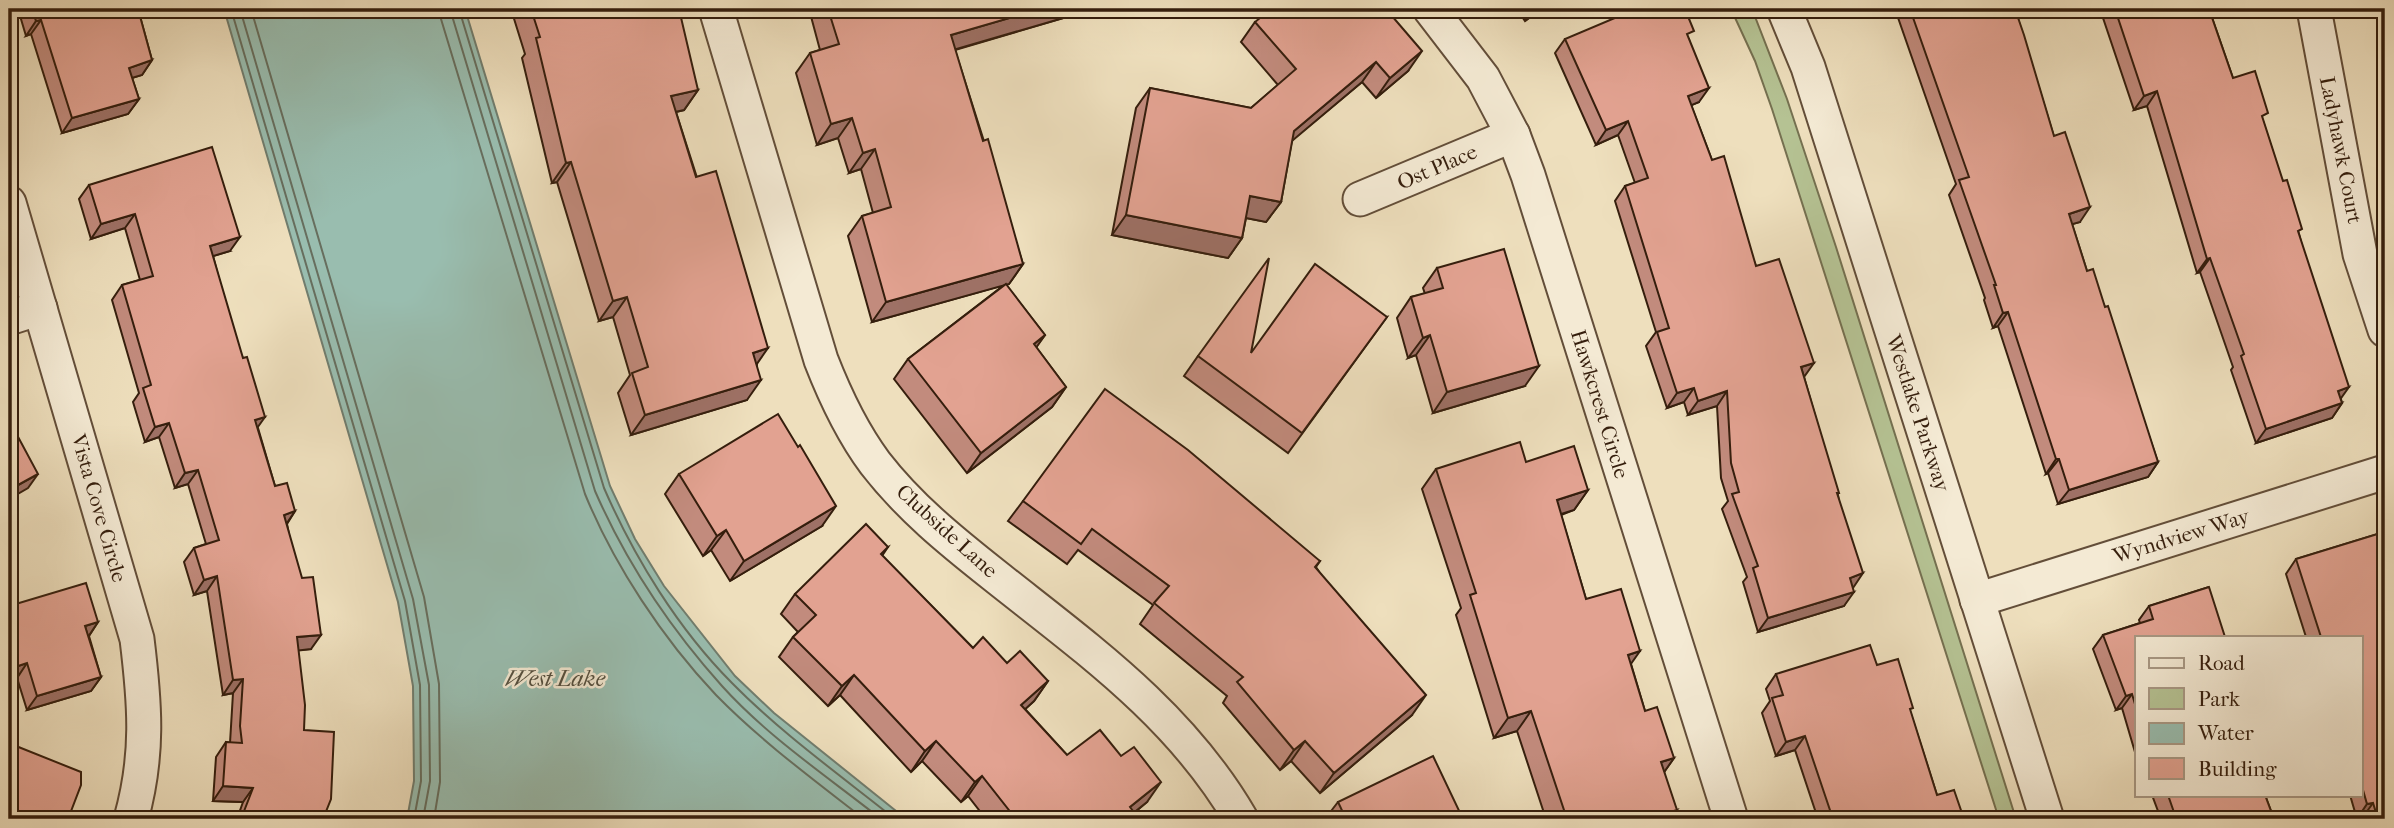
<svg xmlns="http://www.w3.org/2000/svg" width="2394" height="828" viewBox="0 0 2394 828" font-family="'IM FELL French Canon',serif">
<rect width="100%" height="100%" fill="#eedfbd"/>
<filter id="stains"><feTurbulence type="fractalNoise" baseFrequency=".00286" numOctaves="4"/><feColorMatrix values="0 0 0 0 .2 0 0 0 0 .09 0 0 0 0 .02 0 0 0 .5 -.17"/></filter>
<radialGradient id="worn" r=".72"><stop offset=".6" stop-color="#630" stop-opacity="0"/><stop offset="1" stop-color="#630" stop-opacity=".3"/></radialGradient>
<polygon fill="#b5c293" stroke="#757050" stroke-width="2" points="1731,9 1752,9 1787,99 1836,247 2016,819 1999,819 1772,109 1755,61"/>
<polygon fill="#99bdaf" stroke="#717d6e" stroke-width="2" points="224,9 465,9 610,486 635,539 664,586 735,676 774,713 906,819 407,819 414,781 413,686 398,602"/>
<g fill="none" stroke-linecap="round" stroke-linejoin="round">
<g stroke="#676e5e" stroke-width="2">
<polyline points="231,9 405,601 420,685 421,781 414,819"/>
<polyline points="240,9 413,599 429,685 430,781 423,819"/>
<polyline points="251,9 424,597 439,684 440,782 434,819"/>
<path d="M439,9l2,10 144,475c29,71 78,145 131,201 45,46 98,85 148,124"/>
<path d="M450,9l145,482c31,71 75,137 127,195 46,51 106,91 159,133"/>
<path d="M459,9l145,479c30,69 74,141 128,195 49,50 108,92 163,136"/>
</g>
<defs>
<g id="street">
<path d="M716,9l105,351c14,36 31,72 54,103 34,44 76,78 119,112 93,74 186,139 247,244"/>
<polyline points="1430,9 1483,78 1513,135 1528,175 1731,819"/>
<polyline points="1784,9 1808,67 2047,819"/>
<polyline points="2314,9 2360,254 2385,330"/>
<polyline points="1360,199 1513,135"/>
<path d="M9,203l128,436c8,65 12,116 -6,180"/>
<polyline points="9,318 40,308"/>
<polyline points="1977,600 2385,472"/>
</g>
</defs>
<use href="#street" stroke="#634e39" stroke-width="37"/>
<use href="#street" stroke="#f4ead4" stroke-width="33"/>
</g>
<g fill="#c28b7d" stroke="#351e0d" stroke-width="2">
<polygon points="18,9 138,9 152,60 142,75 132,78 139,99 128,114 62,133 31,34 26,36"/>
<polygon points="511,9 656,9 698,90 684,110 676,112 757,365 747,400 631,435 618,393 630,375 613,317 599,321 557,182 552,183 522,58 525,54"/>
<polygon points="809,9 1094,9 955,50 1023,264 1009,284 1006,285 1045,335 1036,347 1066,387 1052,407 967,473 894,379 908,359 1004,285 872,322 848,236 862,216 873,213 861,169 849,173 838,138 817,145 796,73 810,53 820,50"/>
<polygon points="1517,9 1541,9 1525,21"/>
<polygon points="1895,9 2015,9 2080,222 2072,224 2087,271 2105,307 2158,462 2148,477 2058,504 2048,473 2046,474 1998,326 1993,328 1984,300 1985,298 1949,195 1956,184"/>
<polygon points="2100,9 2209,9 2233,78 2263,121 2299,234 2342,403 2332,418 2256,443 2231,370 2233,367 2200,272 2197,273 2147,106 2134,110"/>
<polygon points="1255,22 1408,71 1376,98 1362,82 1292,140 1281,202 1266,222 1246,218 1242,238 1228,258 1112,235 1136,108 1150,88 1251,108 1278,85 1241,42"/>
<polygon points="1565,39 1689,39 1699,102 1691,105 1712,160 1756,266 1804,377 1838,495 1853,588 1844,606 1758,632 1743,582 1747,577 1722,509 1728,501 1721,478 1717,406 1688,415 1684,402 1667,408 1646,346 1656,332 1615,201 1625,186 1635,183 1618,135 1596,145 1555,53"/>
<polygon points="89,185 230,251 213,256 258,428 275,486 295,511 287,524 311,649 298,650 304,730 323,819 237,819 243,802 213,801 216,757 226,742 230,743 233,693 223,695 207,591 194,595 184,562 194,548 206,544 188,484 175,488 159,437 145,442 133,402 139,393 112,300 122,285 140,280 125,228 91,239 79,199"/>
<polygon points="1437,268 1525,386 1433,413 1416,355 1408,358 1397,318 1411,297 1425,294 1423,288"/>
<polygon points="1387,317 1288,453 1184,376 1198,356 1251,353"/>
<polygon points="1526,462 1588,490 1574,510 1561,515 1586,599 1631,664 1645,711 1674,758 1664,772 1670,819 1546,819 1517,731 1494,738 1456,615 1461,608 1422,489 1436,469"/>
<polygon points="679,474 822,526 730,581 711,550 703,556 665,494"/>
<polygon points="1023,501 1320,561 1316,567 1412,715 1320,793 1291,761 1280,770 1223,703 1227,696 1140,624 1153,605 1078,550 1067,564 1008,521"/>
<polygon points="2384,532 2385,536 2385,819 2364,819 2363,817 2357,819 2350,795 2361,795 2361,637 2306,637 2286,574 2296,559"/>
<polygon points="888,547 882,556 973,648 1048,681 1034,701 1025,709 1067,755 1147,802 1134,813 1139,819 986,819 968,796 961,802 922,761 911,772 840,695 828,706 779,657 793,637 798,632 781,614 795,594"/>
<polygon points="2209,587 2137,637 2137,759 2122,708 2116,710 2093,649 2103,635 2140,623 2139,620 2149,606"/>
<polygon points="9,606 98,622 89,636 101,677 91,691 27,710 17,678 9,680"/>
<polygon points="1877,665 1910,711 1937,795 1964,819 1818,819 1795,750 1776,756 1762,713 1770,701 1766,689 1776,674"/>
<polygon points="16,746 9,819 9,756"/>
<polygon points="2152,795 2265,795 2274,819 2161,819"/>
<polygon points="1338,802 1463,819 1325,819"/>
</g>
<g fill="#9e7166" stroke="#351e0d" stroke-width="2">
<polygon points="1040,9 1094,9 936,55 951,35"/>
<polygon points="1534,9 1541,9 1525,21"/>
<polygon points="41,20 31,34 26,36 36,21"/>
<polygon points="1422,51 1408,71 1376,98 1390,78"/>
<polygon points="152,60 142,75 118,82 129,68"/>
<polygon points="1376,62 1362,82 1280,151 1294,131"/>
<polygon points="1709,88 1699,102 1678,111 1688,96"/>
<polygon points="698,90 684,110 657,116 671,96"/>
<polygon points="2157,91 2147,106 2134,110 2144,96"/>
<polygon points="139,99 128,114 62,133 72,118"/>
<polygon points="852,118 838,138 817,145 831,124"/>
<polygon points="1628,121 1618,135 1596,145 1606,130"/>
<polygon points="875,149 861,169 849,173 863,153"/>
<polygon points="571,162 557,182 552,183 566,163"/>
<polygon points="1250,196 1281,202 1266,222 1236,216"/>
<polygon points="2090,207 2080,222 2059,228 2069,214"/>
<polygon points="135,214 125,228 91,239 101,224"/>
<polygon points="1126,215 1242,238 1228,258 1112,235"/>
<polygon points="240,237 230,251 200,260 210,246"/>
<polygon points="2210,258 2200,272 2197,273 2207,259"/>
<polygon points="1023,264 1009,284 872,322 886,302"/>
<polygon points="627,297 613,317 599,321 613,301"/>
<polygon points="2008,312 1998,326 1993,328 2003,313"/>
<polygon points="1045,335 1031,355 1034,344"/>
<polygon points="1430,335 1416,355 1408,358 1423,338"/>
<polygon points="768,348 754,368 753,353"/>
<polygon points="1814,363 1804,377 1801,367"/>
<polygon points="1539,366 1525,386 1433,413 1447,392"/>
<polygon points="761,380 747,400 631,435 645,415"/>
<polygon points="1066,387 1052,407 967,473 981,453"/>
<polygon points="2349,387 2339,401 2338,391"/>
<polygon points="1694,388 1684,402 1667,408 1677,393"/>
<polygon points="1727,391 1717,406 1688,415 1698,401"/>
<polygon points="2342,403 2332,418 2256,443 2266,429"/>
<polygon points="265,417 255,431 255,420"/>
<polygon points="169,423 159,437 145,442 155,427"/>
<polygon points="2056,459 2059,459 2048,473 2046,474"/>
<polygon points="2158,462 2148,477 2058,504 2069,490"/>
<polygon points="198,470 188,484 175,488 185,473"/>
<polygon points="38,474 28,488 9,499 9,490"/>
<polygon points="1588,490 1574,510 1542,520 1557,500"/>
<polygon points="836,506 822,526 730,581 744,561"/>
<polygon points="295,511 285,526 284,515"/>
<polygon points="726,530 711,550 703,556 717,536"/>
<polygon points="1863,573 1853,588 1840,592 1850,578"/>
<polygon points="217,576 207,591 194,595 204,580"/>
<polygon points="1854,592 1844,606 1758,632 1768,618"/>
<polygon points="98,622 88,637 85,626"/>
<polygon points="321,635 311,649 286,652 297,637"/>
<polygon points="1640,651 1626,671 1628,655"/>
<polygon points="27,663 17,678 9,680 9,669"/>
<polygon points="854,675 840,695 828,706 842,686"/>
<polygon points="101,677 91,691 27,710 37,696"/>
<polygon points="243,679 233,693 223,695 233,680"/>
<polygon points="1048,681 1034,701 1007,726 1021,705"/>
<polygon points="2132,694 2122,708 2116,710 2126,696"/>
<polygon points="1426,695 1412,715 1320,793 1334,773"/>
<polygon points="1531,711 1517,731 1494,738 1508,718"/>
<polygon points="1805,736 1795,750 1776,756 1786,742"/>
<polygon points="936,741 922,761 911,772 925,751"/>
<polygon points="1305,741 1291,761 1280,770 1294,750"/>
<polygon points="1674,758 1660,778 1661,762"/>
<polygon points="982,776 968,796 961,802 975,782"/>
<polygon points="1161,782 1147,802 1126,819 1130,807"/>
<polygon points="223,786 253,788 243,802 213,801"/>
<polygon points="2373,803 2363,817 2357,819 2367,804"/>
<polygon points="1677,810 1670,819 1648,819"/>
</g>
<g fill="#e2a291" stroke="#351e0d" stroke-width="2">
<polygon points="32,9 138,9 152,60 129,68 139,99 72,118 41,20 36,21"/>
<polygon points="531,9 656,9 656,10 679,9 698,90 671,96 696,177 716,171 768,348 753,353 761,380 645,415 632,373 648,367 627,297 613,301 571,162 566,163 536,38 540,37"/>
<polygon points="828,9 1040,9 951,35 983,141 988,139 1023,264 886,302 862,216 891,207 875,149 863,153 852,118 831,124 810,53 839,44"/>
<polygon points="1271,9 1386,9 1422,51 1390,78 1376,62 1294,131 1281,202 1250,196 1242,238 1126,215 1150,88 1251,108 1296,69 1255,22"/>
<polygon points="1636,9 1685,9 1694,31 1687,34 1709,88 1688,96 1712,160 1724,156 1756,266 1779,259 1814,363 1801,367 1839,493 1837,493 1863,573 1850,578 1854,592 1768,618 1753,568 1758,566 1732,494 1739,492 1731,463 1727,391 1698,401 1694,388 1677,393 1657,332 1669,328 1625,186 1648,178 1628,121 1606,130 1565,39"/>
<polygon points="1910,9 2015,9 2024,35 2054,136 2065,132 2090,207 2069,214 2087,271 2093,269 2105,307 2108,306 2158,462 2069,490 2059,459 2056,459 2008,312 2003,313 1994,285 1996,285 1959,180 1969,177"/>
<polygon points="2115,9 2209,9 2233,78 2255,71 2268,113 2262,116 2283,181 2287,180 2302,229 2298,231 2349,387 2338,391 2342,403 2266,429 2241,356 2244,354 2210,258 2207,259 2157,91 2144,96"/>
<polygon points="212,147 240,237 210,246 243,358 247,357 265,417 255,420 275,486 287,483 295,511 284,515 302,578 313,577 321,635 297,637 305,705 304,730 334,732 331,799 323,819 241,819 253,788 223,786 226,742 242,743 240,726 243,679 233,680 217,576 204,580 194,548 219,540 198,470 185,473 169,423 155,427 143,388 151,385 122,285 153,276 135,214 101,224 89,185"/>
<polygon points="1504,249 1539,366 1447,392 1430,335 1423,338 1411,297 1443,288 1437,268"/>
<polygon points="1269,258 1251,353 1315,264 1387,317 1302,433 1198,356"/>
<polygon points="1006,284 1045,335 1034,344 1066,387 981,453 908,359"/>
<polygon points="1105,389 1188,450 1320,561 1315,567 1426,695 1334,773 1305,741 1294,750 1237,682 1243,677 1154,603 1169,586 1092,529 1081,544 1023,501"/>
<polygon points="778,414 798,447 800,445 836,506 744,561 726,530 717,536 679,474"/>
<polygon points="9,420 38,474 9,490"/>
<polygon points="1520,442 1526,462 1574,446 1588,490 1557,500 1586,599 1621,589 1640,651 1628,655 1645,711 1657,707 1674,758 1661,762 1677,810 1648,819 1567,819 1531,711 1508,718 1470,595 1476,593 1436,469"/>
<polygon points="9,492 14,502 9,505"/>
<polygon points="866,524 888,547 881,554 973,648 983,637 1007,663 1020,651 1048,681 1021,705 1067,755 1100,730 1121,756 1134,747 1161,782 1130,807 1139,819 1016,819 982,776 975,782 936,741 925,751 854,675 842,686 793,637 816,615 795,594"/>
<polygon points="2384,532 2385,536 2385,819 2378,819 2373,803 2367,804 2361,783 2361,637 2321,637 2296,559"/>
<polygon points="86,583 98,622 85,626 101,677 37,696 27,663 9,669 9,606"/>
<polygon points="2209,587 2225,637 2137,637 2137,711 2132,694 2126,696 2103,635 2153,619 2149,606"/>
<polygon points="1870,645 1877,665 1898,659 1913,708 1910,709 1937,795 1954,790 1964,819 1833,819 1805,736 1786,742 1772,698 1783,695 1776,674"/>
<polygon points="16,746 81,772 81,785 68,819 9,819 9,765"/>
<polygon points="1433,756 1463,819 1346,819 1338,802"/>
<polygon points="2168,795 2265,795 2274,819 2173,819 2176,818"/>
</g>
<g text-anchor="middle" stroke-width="5" stroke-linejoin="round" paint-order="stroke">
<g font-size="21" fill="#351e0d" stroke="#f4ead4">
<text transform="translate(2341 150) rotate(79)" y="7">Ladyhawk Court</text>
<text transform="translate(1437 167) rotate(-23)" y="7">Ost Place</text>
<text transform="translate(1600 404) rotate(73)" y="7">Hawkcrest Circle</text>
<text transform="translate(1918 413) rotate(72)" y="7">Westlake Parkway</text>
<text transform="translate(99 508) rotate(74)" y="7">Vista Cove Circle</text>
<text transform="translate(947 531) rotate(42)" y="7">Clubside Lane</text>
<text transform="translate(2181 536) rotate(-17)" y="7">Wyndview Way</text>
</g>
<g font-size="23" font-style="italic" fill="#534e3e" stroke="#f4ead4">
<text x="555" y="686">West Lake</text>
</g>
</g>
<rect width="2394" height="828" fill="none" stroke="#eedfbd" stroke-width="35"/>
<rect x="10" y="10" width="2373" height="807" fill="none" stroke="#351e0d" stroke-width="3.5"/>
<rect x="18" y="18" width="2359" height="793" fill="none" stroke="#351e0d" stroke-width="2"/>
<rect x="2135" y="636" width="228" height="161" fill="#f4ead4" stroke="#a89884" stroke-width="2"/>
<rect x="2149" y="658" width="35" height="10" fill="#f4ead4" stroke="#a89884" stroke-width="2"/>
<text x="2198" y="670" font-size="21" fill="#351e0d">Road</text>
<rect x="2149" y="688" width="35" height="21" fill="#b5c293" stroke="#a89884" stroke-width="2"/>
<text x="2198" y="706" font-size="21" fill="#351e0d">Park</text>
<rect x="2149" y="723" width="35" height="21" fill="#99bdaf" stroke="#a89884" stroke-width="2"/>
<text x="2198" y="740" font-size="21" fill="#351e0d">Water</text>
<rect x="2149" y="758" width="35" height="21" fill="#e2a291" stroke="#a89884" stroke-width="2"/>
<text x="2198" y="776" font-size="21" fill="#351e0d">Building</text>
<rect width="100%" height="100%" filter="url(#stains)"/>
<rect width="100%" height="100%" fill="url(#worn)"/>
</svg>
